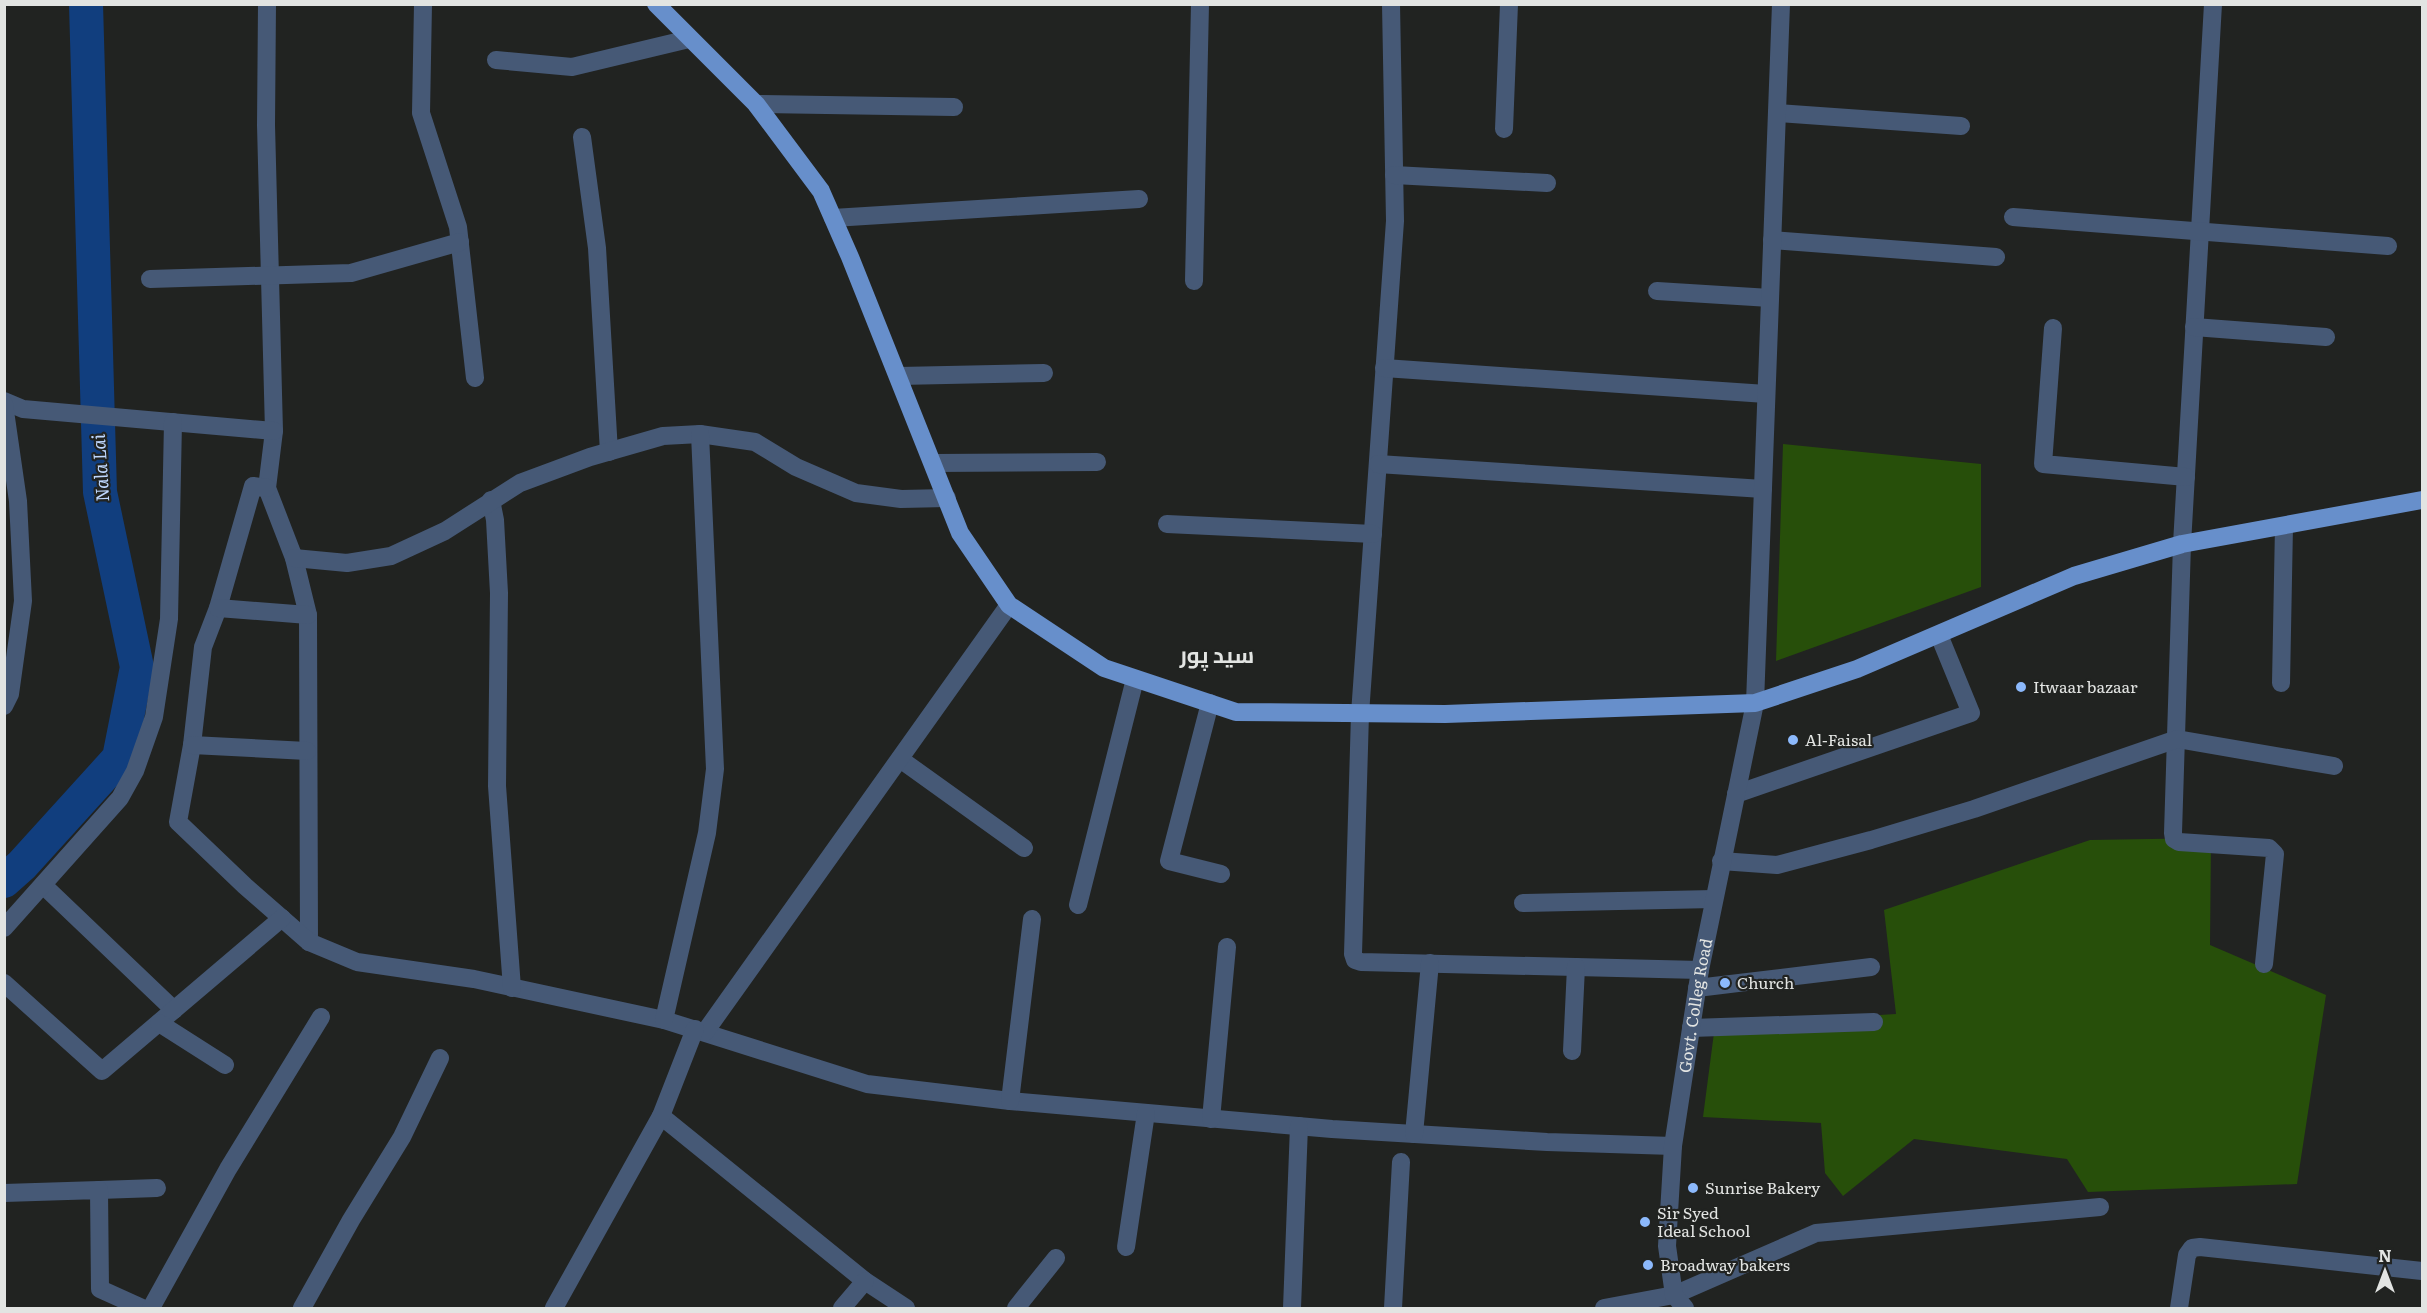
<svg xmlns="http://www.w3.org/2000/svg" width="2427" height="1313" viewBox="0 0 2427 1313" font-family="Literata,Cairo,serif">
<rect width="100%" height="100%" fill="#212321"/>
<g fill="#274f0a">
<polygon points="1783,444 1981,464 1981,587 1776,661"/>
<polygon points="2211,838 2210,945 2326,995 2297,1184 2088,1192 2067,1159 1914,1139 1843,1196 1825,1173 1821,1123 1703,1117 1715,1025 1896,1014 1884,910 2090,840"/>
</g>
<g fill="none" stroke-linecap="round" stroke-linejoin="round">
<polyline stroke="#113e7e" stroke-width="34" points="4,881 22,865 119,758 137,667 100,492 86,4"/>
<g stroke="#465976" stroke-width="18">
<polyline points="267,4 266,125 274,431 267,488 294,558 308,615 309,942"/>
<polyline points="423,4 421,113 458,227 475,378"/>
<polyline points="1391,4 1395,221 1360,714 1353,954 1355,960 1361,962 1700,970"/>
<polyline points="2213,4 2182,544 2173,833 2174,839 2179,842 2269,848 2275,854 2264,964"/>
<polyline points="496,60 572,67 689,39"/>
<polyline points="756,104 954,107"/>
<polyline points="1777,113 1961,126"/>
<polyline points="1504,129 1509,4"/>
<polyline points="582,137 597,248 609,452"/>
<polyline points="1394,175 1547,183"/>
<polyline points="2013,217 2388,246"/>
<polyline points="833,218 1139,199"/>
<polyline points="1772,240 1996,257"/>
<polyline points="150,279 351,273 460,242"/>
<polyline points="1194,281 1200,4"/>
<polyline points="1657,291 1770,298"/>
<polyline points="2194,327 2326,337"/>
<polyline points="2053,328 2043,464 2186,477"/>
<polyline points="1384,368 1766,394"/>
<polyline points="899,376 1044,373"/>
<polyline points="4,401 23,409 274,431"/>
<polyline points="4,404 18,501 23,601 10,694 4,706"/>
<polyline points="933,463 1097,462"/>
<polyline points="1378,464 1763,489"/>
<polyline points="267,488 253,486 218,608 203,647 192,745 178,822 245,886 309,942 357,962 474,979 664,1020 867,1084 1010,1101 1332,1129 1547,1142 1673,1146"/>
<polyline points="491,500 495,520 499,593 497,786 512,988"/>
<polyline points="1167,524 1373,534"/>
<polyline points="294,558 347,563 391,556 445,531 520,483 590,457 663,436 700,434 755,442 796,467 856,493 901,499 947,498"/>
<polyline points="218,608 308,615"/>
<polyline points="2281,683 2284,526"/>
<polyline points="1210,703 1169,861 1221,874"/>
<polyline points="192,745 307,751"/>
<polyline points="900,759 1024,848"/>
<polyline points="1736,794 1971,713 1939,635"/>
<polyline points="1721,861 1777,865 1871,840 1974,809 2177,739 2334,766"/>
<polyline points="43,885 174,1010"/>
<polyline points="1523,903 1714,899"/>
<polyline points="1078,905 1135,679"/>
<polyline points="4,928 120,798 135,771 154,717 169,619 173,422"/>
<polyline points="4,983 102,1071 282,918"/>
<polyline points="1697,988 1871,967"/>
<polyline points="664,1020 707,833 715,769 700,434"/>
<polyline points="159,1023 225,1065"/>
<polyline points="1691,1028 1874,1022"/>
<polyline points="705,1032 1009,605"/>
<polyline points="1572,1051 1576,967"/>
<polyline points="1010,1101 1032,919"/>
<polyline points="661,1116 865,1281 906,1308"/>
<polyline points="1211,1119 1227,947"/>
<polyline points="1414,1134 1430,963"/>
<polyline points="99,1190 157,1188"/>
<polyline points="4,1193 99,1190 100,1289 142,1308"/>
<polyline points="1126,1247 1146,1113"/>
<polyline points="151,1308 228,1169 321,1017"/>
<polyline points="302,1308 351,1220 402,1137 440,1058"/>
<polyline points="554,1308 661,1116 695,1029"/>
<polyline points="842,1308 865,1281"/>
<polyline points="1016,1308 1056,1258"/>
<polyline points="1292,1308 1299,1126"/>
<polyline points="1393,1308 1401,1162"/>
<polyline points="1604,1308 1674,1295 1816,1233 2100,1207"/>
<path id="s1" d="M1685,1308l-11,-13 -7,-49 6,-100 27,-176 55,-267 26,-699"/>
<polyline points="2179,1308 2187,1255 2192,1248 2200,1247 2422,1271"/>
</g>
<polyline stroke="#678fcb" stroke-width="18" points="656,4 756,104 821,191 850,257 960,533 1009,605 1104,668 1236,712 1445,714 1755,703 1857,669 2074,576 2182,544 2422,500"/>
</g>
<g fill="#8cb9fc" stroke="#212321" stroke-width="2">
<circle cx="2021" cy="687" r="6"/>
<circle cx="1793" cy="740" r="6"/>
<circle cx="1725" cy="983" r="6"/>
<circle cx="1693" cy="1188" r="6"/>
<circle cx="1645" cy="1222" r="6"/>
<circle cx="1648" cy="1265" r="6"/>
</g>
<g text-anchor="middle" stroke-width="4.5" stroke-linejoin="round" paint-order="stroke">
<g font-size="16" fill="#e2e4e2" stroke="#212321" text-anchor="start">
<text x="2033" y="693">Itwaar bazaar</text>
<text x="1805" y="746">Al-Faisal</text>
<text x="1737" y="989">Church</text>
<text x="1705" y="1194">Sunrise Bakery</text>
<text x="1657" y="1219">Sir Syed<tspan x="1657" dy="18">Ideal School</tspan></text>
<text x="1660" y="1271">Broadway bakers</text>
</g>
<g font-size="16" fill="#e2e4e2" stroke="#212321">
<text dy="6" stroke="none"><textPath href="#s1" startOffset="309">Govt. Colleg Road</textPath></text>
</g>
<g font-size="18" font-style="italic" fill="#bfd8fe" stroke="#212321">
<text transform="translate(101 468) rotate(-94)" y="6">Nala Lai</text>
</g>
<g font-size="22" font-weight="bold" fill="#e2e4e2" stroke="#212321">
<text x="1217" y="663">سید پور</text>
</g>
</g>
<rect width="2427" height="1313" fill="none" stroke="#e2e4e2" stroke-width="12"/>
<g transform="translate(2385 1271)" stroke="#212321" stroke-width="4.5" paint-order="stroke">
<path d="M0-4.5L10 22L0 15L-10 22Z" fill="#e2e4e2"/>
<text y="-9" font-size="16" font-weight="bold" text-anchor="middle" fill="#e2e4e2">N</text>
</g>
</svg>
